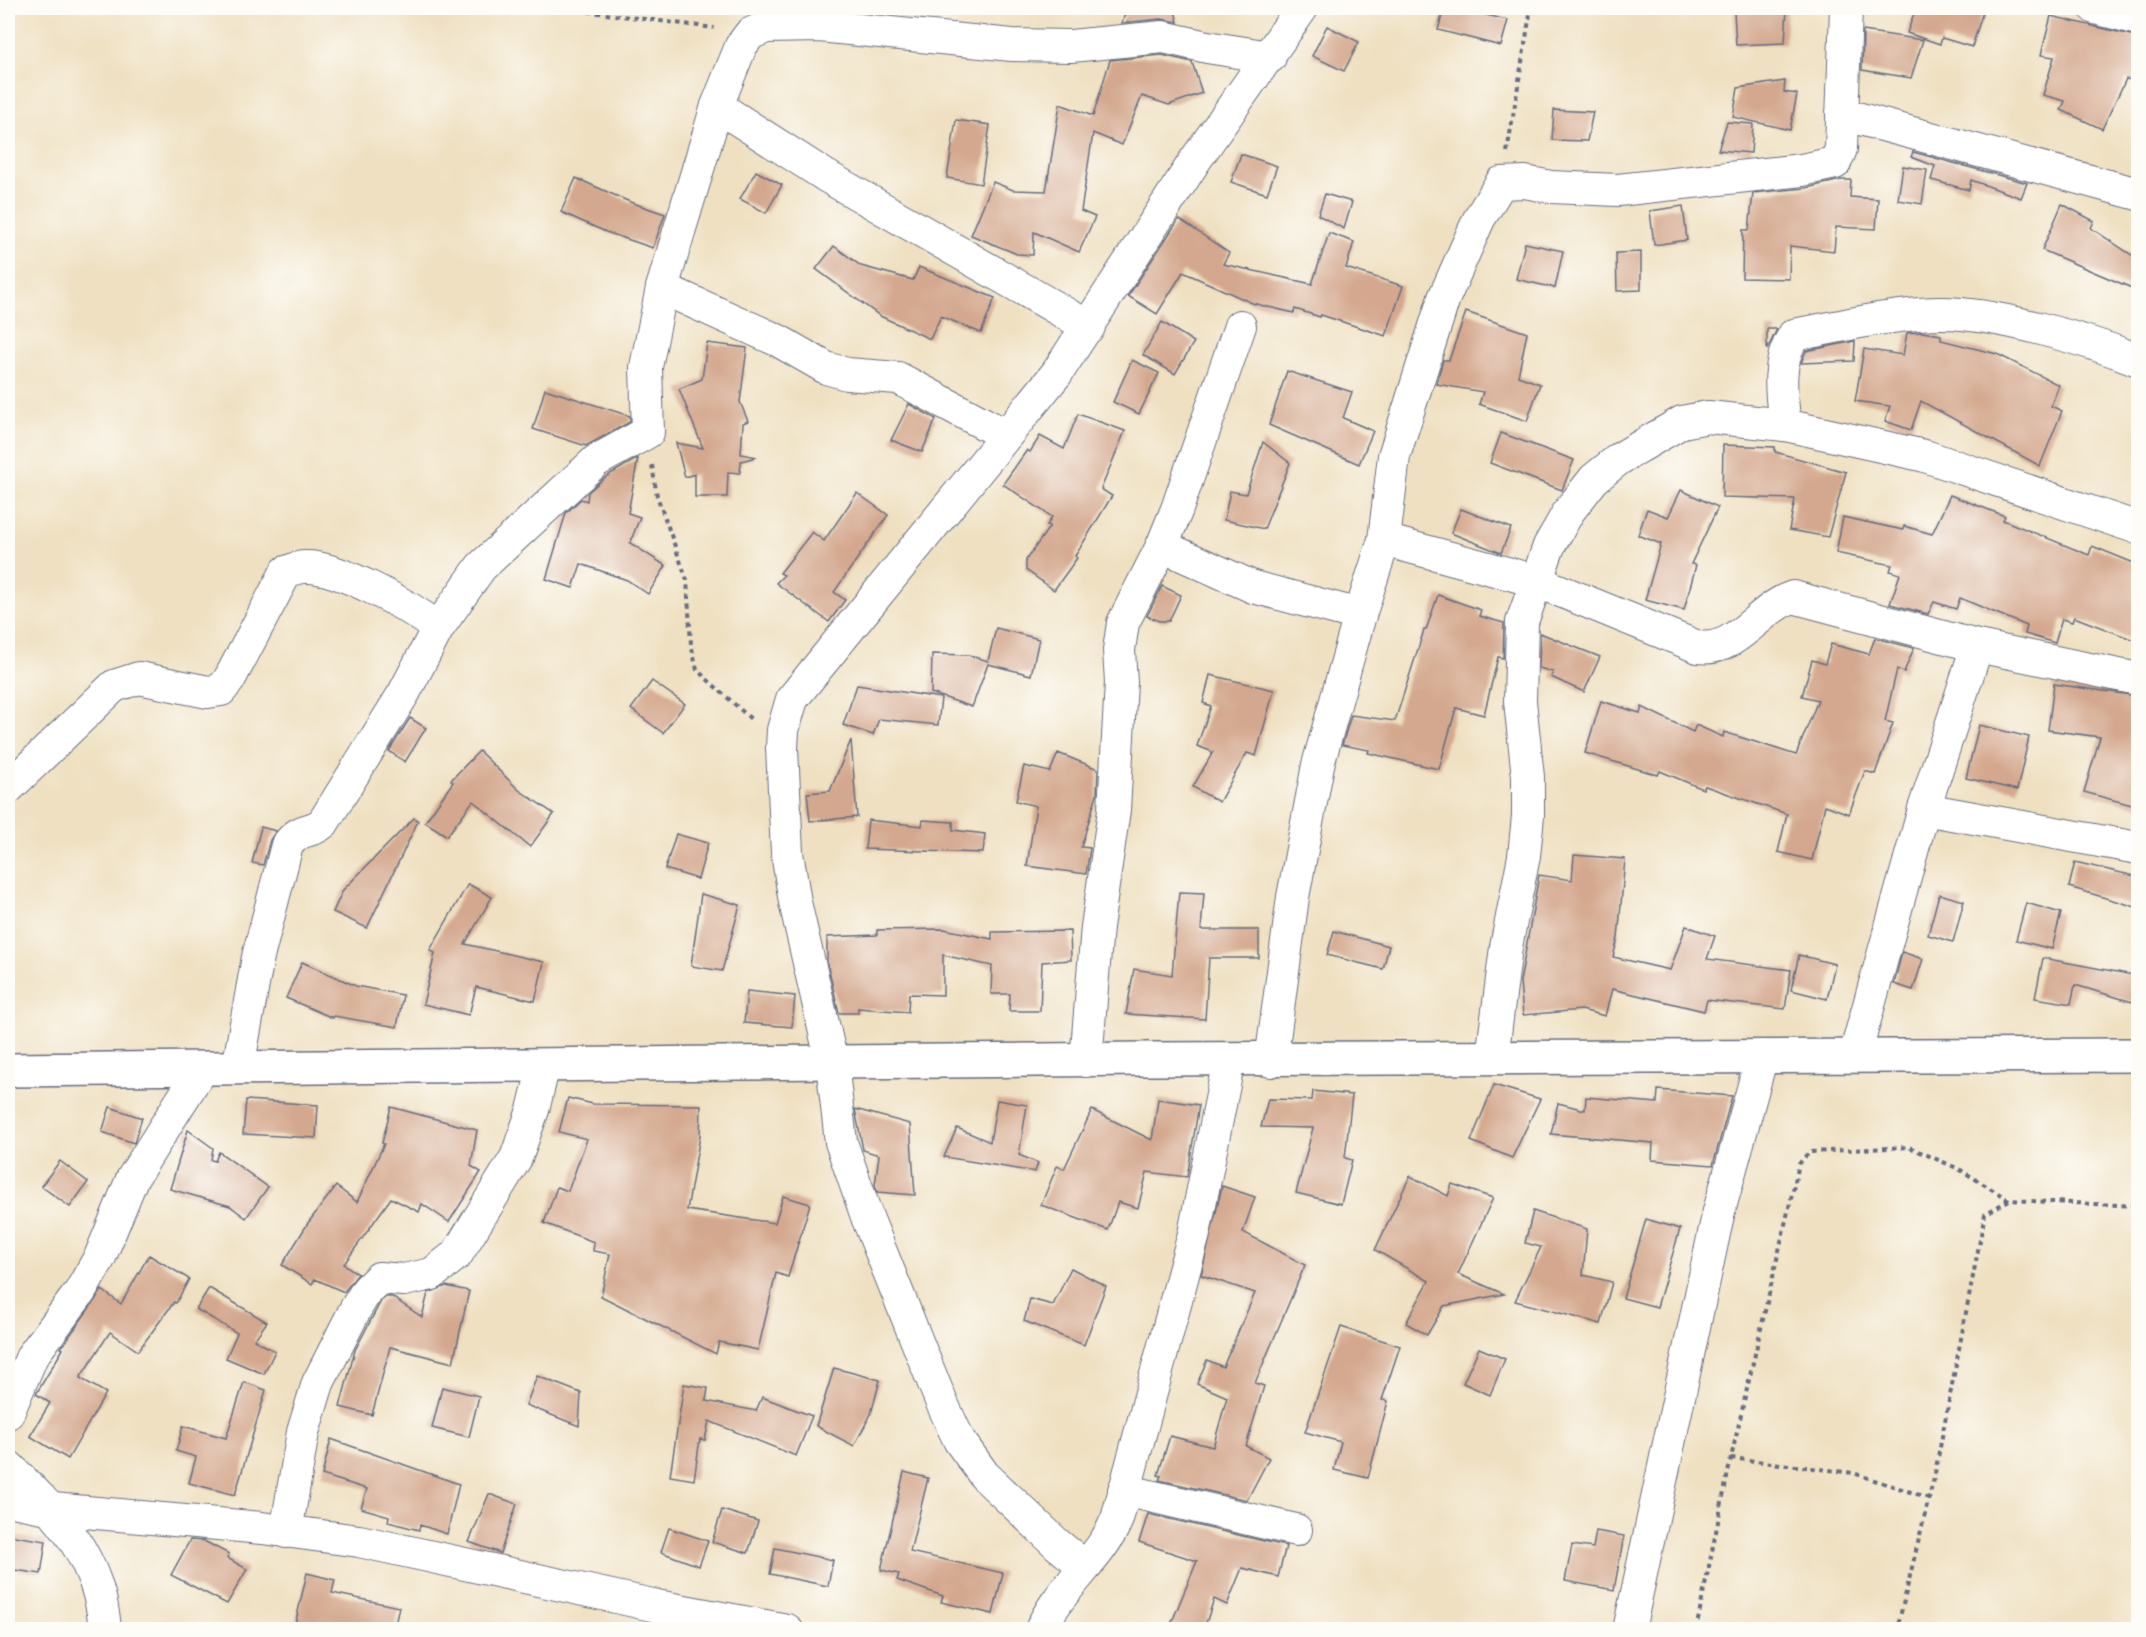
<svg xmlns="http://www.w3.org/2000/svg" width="2146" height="1637" viewBox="0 0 2146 1637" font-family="'Patrick Hand',sans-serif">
<rect width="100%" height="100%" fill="#fdfcf7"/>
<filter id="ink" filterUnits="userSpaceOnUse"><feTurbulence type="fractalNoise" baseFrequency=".0167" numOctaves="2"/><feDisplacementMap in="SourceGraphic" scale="12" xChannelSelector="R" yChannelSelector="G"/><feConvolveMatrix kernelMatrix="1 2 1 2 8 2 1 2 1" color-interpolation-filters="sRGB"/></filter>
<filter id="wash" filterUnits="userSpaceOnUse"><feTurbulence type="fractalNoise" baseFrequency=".008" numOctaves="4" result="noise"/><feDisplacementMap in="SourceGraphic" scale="24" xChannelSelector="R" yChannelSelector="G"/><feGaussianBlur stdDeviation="1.35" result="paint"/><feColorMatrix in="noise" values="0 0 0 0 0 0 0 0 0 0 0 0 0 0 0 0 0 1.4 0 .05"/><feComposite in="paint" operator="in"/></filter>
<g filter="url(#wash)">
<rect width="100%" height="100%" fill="#efe0c1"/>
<g id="blocks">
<g fill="#d4a88e">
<polygon points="1127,8 1174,8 1178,22 1161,19 1122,23"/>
<polygon points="1444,8 1456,8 1508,20 1501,46 1438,30"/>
<polygon points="1787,8 1785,43 1736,45 1734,11"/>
<polygon points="1916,8 1984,8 1972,47 1942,38 1940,44 1907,33"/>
<polygon points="2051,16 2139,37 2139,81 2126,79 2102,129 2061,110 2065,101 2043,95 2054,57 2041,55"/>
<polygon points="1327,26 1359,42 1344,71 1312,56"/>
<polygon points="1863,31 1923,40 1911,78 1862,70"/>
<polygon points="1162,55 1192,62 1202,93 1169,105 1142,96 1122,145 1093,133 1081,211 1095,217 1079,252 1034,232 1033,255 1017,254 971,235 993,182 1013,190 1046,191 1060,104 1093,116 1110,60"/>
<polygon points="1785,81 1784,92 1797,94 1790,130 1733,117 1738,88"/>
<polygon points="1554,110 1593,112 1587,141 1552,140"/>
<polygon points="956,120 990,125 981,184 947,178"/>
<polygon points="1727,122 1753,124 1751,153 1718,150"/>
<polygon points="1913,152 2027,183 2021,198 1971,180 1969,190 1931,180 1935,166 1911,157"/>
<polygon points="1241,154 1277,166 1267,194 1231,182"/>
<polygon points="1903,166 1927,170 1922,204 1898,200"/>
<polygon points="756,171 782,185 766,213 740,199"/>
<polygon points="576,178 630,202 665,214 653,248 606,232 561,212"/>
<polygon points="1841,180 1851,180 1850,197 1878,199 1876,229 1836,227 1834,251 1790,246 1789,279 1742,278 1743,230 1749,230 1753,193 1806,188"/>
<polygon points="1325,194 1352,202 1344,229 1318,215"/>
<polygon points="2062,204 2094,221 2091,228 2139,260 2139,291 2042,250"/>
<polygon points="1683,206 1687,240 1654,245 1650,211"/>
<polygon points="1179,219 1229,253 1223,264 1312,284 1329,233 1354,242 1346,268 1403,286 1386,336 1321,315 1320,317 1295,309 1294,313 1252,303 1183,272 1157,314 1128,296"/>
<polygon points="1525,243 1563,251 1555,288 1516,279"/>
<polygon points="834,246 861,266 913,280 919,267 995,298 981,333 941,316 930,339 880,316 816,269"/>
<polygon points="1641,252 1641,290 1617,291 1616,253"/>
<polygon points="1466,312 1527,333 1518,376 1540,384 1527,421 1479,404 1483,392 1436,384 1443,360 1449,360"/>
<polygon points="1162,322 1194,342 1175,374 1143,355"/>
<polygon points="1767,329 1777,329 1767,350"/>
<polygon points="1922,332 1941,335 1941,340 1997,354 2059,385 2051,406 2062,411 2040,466 1921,401 1911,430 1885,421 1890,406 1855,401 1864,349 1903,355 1907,333"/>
<polygon points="1855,341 1854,361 1801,363 1806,351"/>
<polygon points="707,343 747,348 740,402 748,421 743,423 741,454 757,457 741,461 740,473 728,472 727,497 695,497 695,474 685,477 676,443 703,448 679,389 702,379"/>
<polygon points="1132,360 1159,373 1139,414 1113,402"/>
<polygon points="1287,371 1352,392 1343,418 1373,431 1359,464 1269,425"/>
<polygon points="545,389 630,416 630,422 586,446 533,429"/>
<polygon points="909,404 936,419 922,452 891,440"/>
<polygon points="1078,414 1125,431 1101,489 1112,496 1075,556 1077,558 1054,590 1026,570 1026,560 1050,526 1047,525 1052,517 1003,484 1027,450 1030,452 1040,436 1064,449"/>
<polygon points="1501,433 1574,460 1562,490 1490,463"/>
<polygon points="1263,442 1290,463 1264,529 1224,520 1230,491 1246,494"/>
<polygon points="1723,445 1775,447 1775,452 1846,472 1828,537 1789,530 1795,499 1722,497"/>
<polygon points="638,458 628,513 640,517 630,543 666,566 648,594 627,580 581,564 573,588 546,579 566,513 581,499 587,501 588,492 607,476"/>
<polygon points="1681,490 1718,507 1691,564 1696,565 1684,610 1645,600 1661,544 1638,535 1647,509 1668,517"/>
<polygon points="857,493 888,515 834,592 845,600 829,622 776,583 784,575 780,573 812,532 824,541"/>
<polygon points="1950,495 2005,516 2003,520 2089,555 2092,546 2139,565 2139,642 2074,617 2072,622 2062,619 2055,643 2025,634 2027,626 1960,598 1956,609 1934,602 1928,614 1890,604 1900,574 1890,571 1892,565 1836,553 1843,517 1903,530 1904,526 1932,534"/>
<polygon points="1461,509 1511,528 1501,553 1451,533"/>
<polygon points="1162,586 1181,595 1169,621 1159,621 1147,616"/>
<polygon points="1438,595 1481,610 1479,616 1504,623 1503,658 1498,657 1484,715 1456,708 1439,769 1368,753 1369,750 1342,745 1351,715 1395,721 1424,630 1426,630"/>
<polygon points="996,628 1039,639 1031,675 988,664 972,707 931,693 932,654 969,655 988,661"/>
<polygon points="1540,633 1600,657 1584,692 1551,677 1553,672 1539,668"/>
<polygon points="1875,638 1914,648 1904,672 1897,669 1885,721 1893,723 1875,774 1865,771 1849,814 1825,805 1812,860 1778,852 1787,814 1705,786 1703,789 1660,771 1658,775 1585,753 1601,701 1640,713 1642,707 1693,732 1696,725 1723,737 1724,732 1796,755 1818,700 1802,696 1812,660 1825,664 1831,644 1869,654"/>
<polygon points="1210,675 1274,690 1256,756 1247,753 1219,802 1193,787 1213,752 1197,746 1211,706 1203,703"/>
<polygon points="652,681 685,704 663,733 631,709"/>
<polygon points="2054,684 2139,696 2139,807 2084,792 2100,737 2048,730"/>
<polygon points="857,685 941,698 938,725 879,719 873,735 843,725"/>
<polygon points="410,718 426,728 405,762 389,751"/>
<polygon points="1979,725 2029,737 2017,790 1966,778"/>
<polygon points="851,740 857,817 810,821 807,793 830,791"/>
<polygon points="479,751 519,790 554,814 530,847 473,801 447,836 425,822 453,782 451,780"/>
<polygon points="1058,753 1098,769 1097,794 1081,847 1090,848 1086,874 1027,866 1036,806 1016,801 1024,766 1050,772"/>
<polygon points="414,818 418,821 367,928 333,912 343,890"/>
<polygon points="868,820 922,826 923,820 953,822 953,830 985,834 983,853 865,849"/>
<polygon points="261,827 276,831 270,840 263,865 252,863"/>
<polygon points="676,834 708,843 698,879 665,869"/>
<polygon points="1574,855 1625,859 1618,938 1613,957 1670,970 1686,926 1715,936 1707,959 1791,970 1785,1009 1707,1000 1704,1011 1612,989 1605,1016 1582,1010 1523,1015 1520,982 1539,875 1572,880"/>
<polygon points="2075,862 2139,877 2139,908 2069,887"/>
<polygon points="468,884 492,897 465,944 544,962 535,1001 476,987 469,1015 423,1004 435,953 430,950"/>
<polygon points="1179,892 1204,893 1201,930 1259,930 1259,958 1209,958 1205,1019 1126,1014 1134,969 1172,975"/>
<polygon points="701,894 740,905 722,971 691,966"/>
<polygon points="1939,894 1964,901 1953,942 1928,935"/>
<polygon points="2026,903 2061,913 2052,949 2016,940"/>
<polygon points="944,929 992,939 992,932 1070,931 1071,960 1042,962 1040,1011 1009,1011 1010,994 991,994 992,966 943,955 943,995 909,994 908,1012 858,1008 858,1013 839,1013 827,962 827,937 877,935 877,930"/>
<polygon points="1334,931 1389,946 1383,969 1327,955"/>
<polygon points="1902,952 1923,959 1913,990 1894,984"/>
<polygon points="1799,955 1835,964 1827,999 1791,990"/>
<polygon points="2043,958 2139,976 2139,1004 2075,985 2071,1004 2035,998"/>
<polygon points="302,962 356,986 403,995 397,1027 334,1016 333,1018 286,998"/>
<polygon points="747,991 795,996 792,1027 744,1023"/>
<polygon points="1494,1085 1540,1099 1512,1158 1471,1141"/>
<polygon points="1658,1090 1732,1096 1713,1165 1652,1160 1653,1143 1551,1134 1558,1103 1585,1110 1586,1097 1657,1103"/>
<polygon points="1313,1091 1352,1095 1345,1158 1352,1160 1341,1204 1296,1193 1313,1128 1261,1127 1268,1099 1312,1100"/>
<polygon points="568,1098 593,1104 701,1105 700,1136 687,1210 775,1223 783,1196 810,1204 788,1277 776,1273 758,1350 719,1342 716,1354 601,1296 610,1254 593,1251 594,1242 544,1223 557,1187 568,1191 587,1139 559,1132"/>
<polygon points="1158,1099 1199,1105 1187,1177 1147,1172 1138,1208 1118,1202 1108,1230 1041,1205 1057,1166 1064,1169 1092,1110 1152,1140"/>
<polygon points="246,1100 318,1105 316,1138 243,1134"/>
<polygon points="997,1100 1027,1105 1019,1155 1038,1163 1035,1172 944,1157 957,1128 990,1142"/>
<polygon points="110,1107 142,1118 134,1143 102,1132"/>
<polygon points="391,1107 477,1130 471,1166 481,1172 449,1222 422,1204 419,1212 391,1198 344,1264 358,1274 344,1292 315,1279 312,1284 282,1265 308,1223 336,1186 357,1202 384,1144 382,1143"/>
<polygon points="855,1109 910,1124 915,1195 877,1192 875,1185 879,1155 863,1150"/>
<polygon points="188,1130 213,1148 211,1160 215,1161 219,1152 268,1187 246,1218 230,1206 170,1189"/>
<polygon points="60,1161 88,1182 70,1207 41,1186"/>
<polygon points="1410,1176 1448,1196 1452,1184 1493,1198 1458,1274 1504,1294 1444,1306 1427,1335 1406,1323 1429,1281 1375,1250"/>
<polygon points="1222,1186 1255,1197 1243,1232 1305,1265 1255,1383 1264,1386 1246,1446 1269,1458 1247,1500 1159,1480 1161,1476 1158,1475 1170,1436 1213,1447 1227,1397 1197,1384 1207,1360 1223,1367 1255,1293 1201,1275"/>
<polygon points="1533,1211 1587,1229 1583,1275 1612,1282 1601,1324 1515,1301 1541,1247 1525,1243"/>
<polygon points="1646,1219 1680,1229 1657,1307 1623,1298"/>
<polygon points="149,1255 189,1279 176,1303 174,1302 138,1351 110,1332 80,1378 106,1393 68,1459 30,1436 50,1403 36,1394 63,1349 61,1348 102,1290 121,1304"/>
<polygon points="1071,1268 1106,1286 1084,1345 1024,1321 1030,1299 1053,1305"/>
<polygon points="446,1286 469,1291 453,1363 390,1347 372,1415 340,1407 355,1350 381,1301 386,1297 392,1297 422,1317 428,1293"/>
<polygon points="209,1288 267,1322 254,1340 275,1351 264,1374 226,1358 237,1333 196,1309"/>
<polygon points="1341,1327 1400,1346 1382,1400 1388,1401 1368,1478 1334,1470 1341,1442 1305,1432"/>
<polygon points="1479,1348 1505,1359 1490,1395 1463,1383"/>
<polygon points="834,1368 880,1380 871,1414 854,1446 816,1426"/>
<polygon points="537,1376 581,1393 579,1426 526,1405"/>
<polygon points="244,1382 266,1390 235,1495 189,1483 196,1457 176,1451 183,1426 226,1438"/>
<polygon points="684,1384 708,1388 706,1401 756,1411 762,1397 812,1416 796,1456 709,1421 705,1440 700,1439 694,1480 670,1476"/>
<polygon points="442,1387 479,1396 469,1437 432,1428"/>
<polygon points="331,1439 459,1484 447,1534 420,1525 419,1530 388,1522 389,1516 361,1508 367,1489 322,1475"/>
<polygon points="904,1472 928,1478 910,1552 1003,1573 993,1614 941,1602 943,1596 897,1580 899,1574 881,1570"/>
<polygon points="489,1494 517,1504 500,1553 469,1542"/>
<polygon points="722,1510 758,1521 748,1553 712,1542"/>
<polygon points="1148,1514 1286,1546 1278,1577 1242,1568 1227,1605 1214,1599 1204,1629 1169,1629 1197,1561 1139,1542"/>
<polygon points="669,1528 708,1541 699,1566 661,1552"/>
<polygon points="1596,1531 1624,1536 1614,1590 1565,1581 1572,1545 1593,1548"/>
<polygon points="8,1535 46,1541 41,1574 8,1569"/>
<polygon points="190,1540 204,1541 229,1554 227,1558 247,1569 227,1604 171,1575"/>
<polygon points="775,1548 833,1560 828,1586 770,1574"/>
<polygon points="307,1573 335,1580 332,1593 399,1607 394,1629 294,1629"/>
</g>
</g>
</g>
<g filter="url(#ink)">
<use href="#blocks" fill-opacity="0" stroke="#656d81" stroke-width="1.5"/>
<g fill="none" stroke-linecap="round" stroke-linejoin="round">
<defs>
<g id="street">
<polyline points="2095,8 2138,19"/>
<polyline points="717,106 826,176 1089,327"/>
<polyline points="1842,114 2138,194"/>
<polyline points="662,288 779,341 826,368 847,374 898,378 1005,435"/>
<path d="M1785,425c-4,-32 -9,-62 9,-90 48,-9 96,-21 145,-22 54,-1 149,27 199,47"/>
<path d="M1384,540l152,41 162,66c39,6 60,-39 95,-50l184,49 161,33"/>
<polyline points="1162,546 1253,587 1360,615 1384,540 1394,456 1444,298 1479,219 1501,183 1525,182 1551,187 1618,190 1802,170 1835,163 1841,149 1846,8"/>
<path d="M8,788l106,-102 25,-8 69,14 13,-2 8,-10 57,-108c6,-2 12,-5 18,-5 34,-2 107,40 134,61l43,-61 115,-106 52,-29 -2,-65 16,-79 55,-182 24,-60 9,-12 16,-7 53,-1 193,19 59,1 92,-9 44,10 63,10"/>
<polyline points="1924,809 2138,848"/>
<polyline points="1855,1055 1924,809 1977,646"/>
<polyline points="1492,1058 1506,947 1524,856 1528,816 1528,777 1520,701 1522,622 1549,546 1569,511 1594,479 1619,459 1682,422 1708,417 1785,425 1925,456 2138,528"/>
<polyline points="1086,1061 1097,927 1114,810 1121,682 1119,650 1123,623 1162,546 1177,509 1240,326"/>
<polyline points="1271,1061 1293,897 1318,765 1360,615"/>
<path d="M238,1068l20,-111 29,-112c16,-20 21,-10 36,-22l81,-130 34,-65"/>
<polyline points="8,1413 32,1356 80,1292 100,1257 132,1179 202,1068"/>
<path d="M8,1466c49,47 92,91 97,164"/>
<polyline points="1124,1490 1296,1530"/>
<polyline points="8,1500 53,1509 262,1528 359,1541 657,1606 787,1630"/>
<polyline points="286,1532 303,1432 318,1383 356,1308 367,1290 379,1278 404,1280 432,1274 457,1254 516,1158 533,1110 544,1065"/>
<polyline points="1084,1566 1057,1544 984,1475 959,1440 941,1401 867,1217 841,1142 832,1063 795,902 787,853 782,748 783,730 792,699 1057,373 1196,159 1302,8"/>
<path d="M1041,1630c17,-42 59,-69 76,-111l77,-285 35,-174"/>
<polyline points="1629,1630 1718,1215 1762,1056"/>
</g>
<polyline id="secondary" points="8,1070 1146,1059 2138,1055"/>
</defs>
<use href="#street" stroke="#656d81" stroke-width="34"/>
<use href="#secondary" stroke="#656d81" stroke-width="36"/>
<g stroke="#656d81" stroke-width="4" stroke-dasharray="4.5 4.5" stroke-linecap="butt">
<polyline points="334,8 385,10 472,8"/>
<polyline points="516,8 568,9 714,28"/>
<polyline points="1507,152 1531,8"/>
<polyline points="652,465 657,496 687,580 691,644 697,670 752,720"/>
<polyline points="1731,1458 1853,1473 1929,1498"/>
<polyline points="1696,1630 1731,1458 1799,1164 1809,1152 1909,1147 1959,1169 2009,1200"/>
<polyline points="1894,1630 1898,1625 1935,1473 1985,1214 2009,1200 2138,1206"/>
</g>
<use href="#street" stroke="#fff" stroke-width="32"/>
<use href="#secondary" stroke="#fff" stroke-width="33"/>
</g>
</g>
<rect width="2146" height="1637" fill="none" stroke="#fdfcf7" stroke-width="30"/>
</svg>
